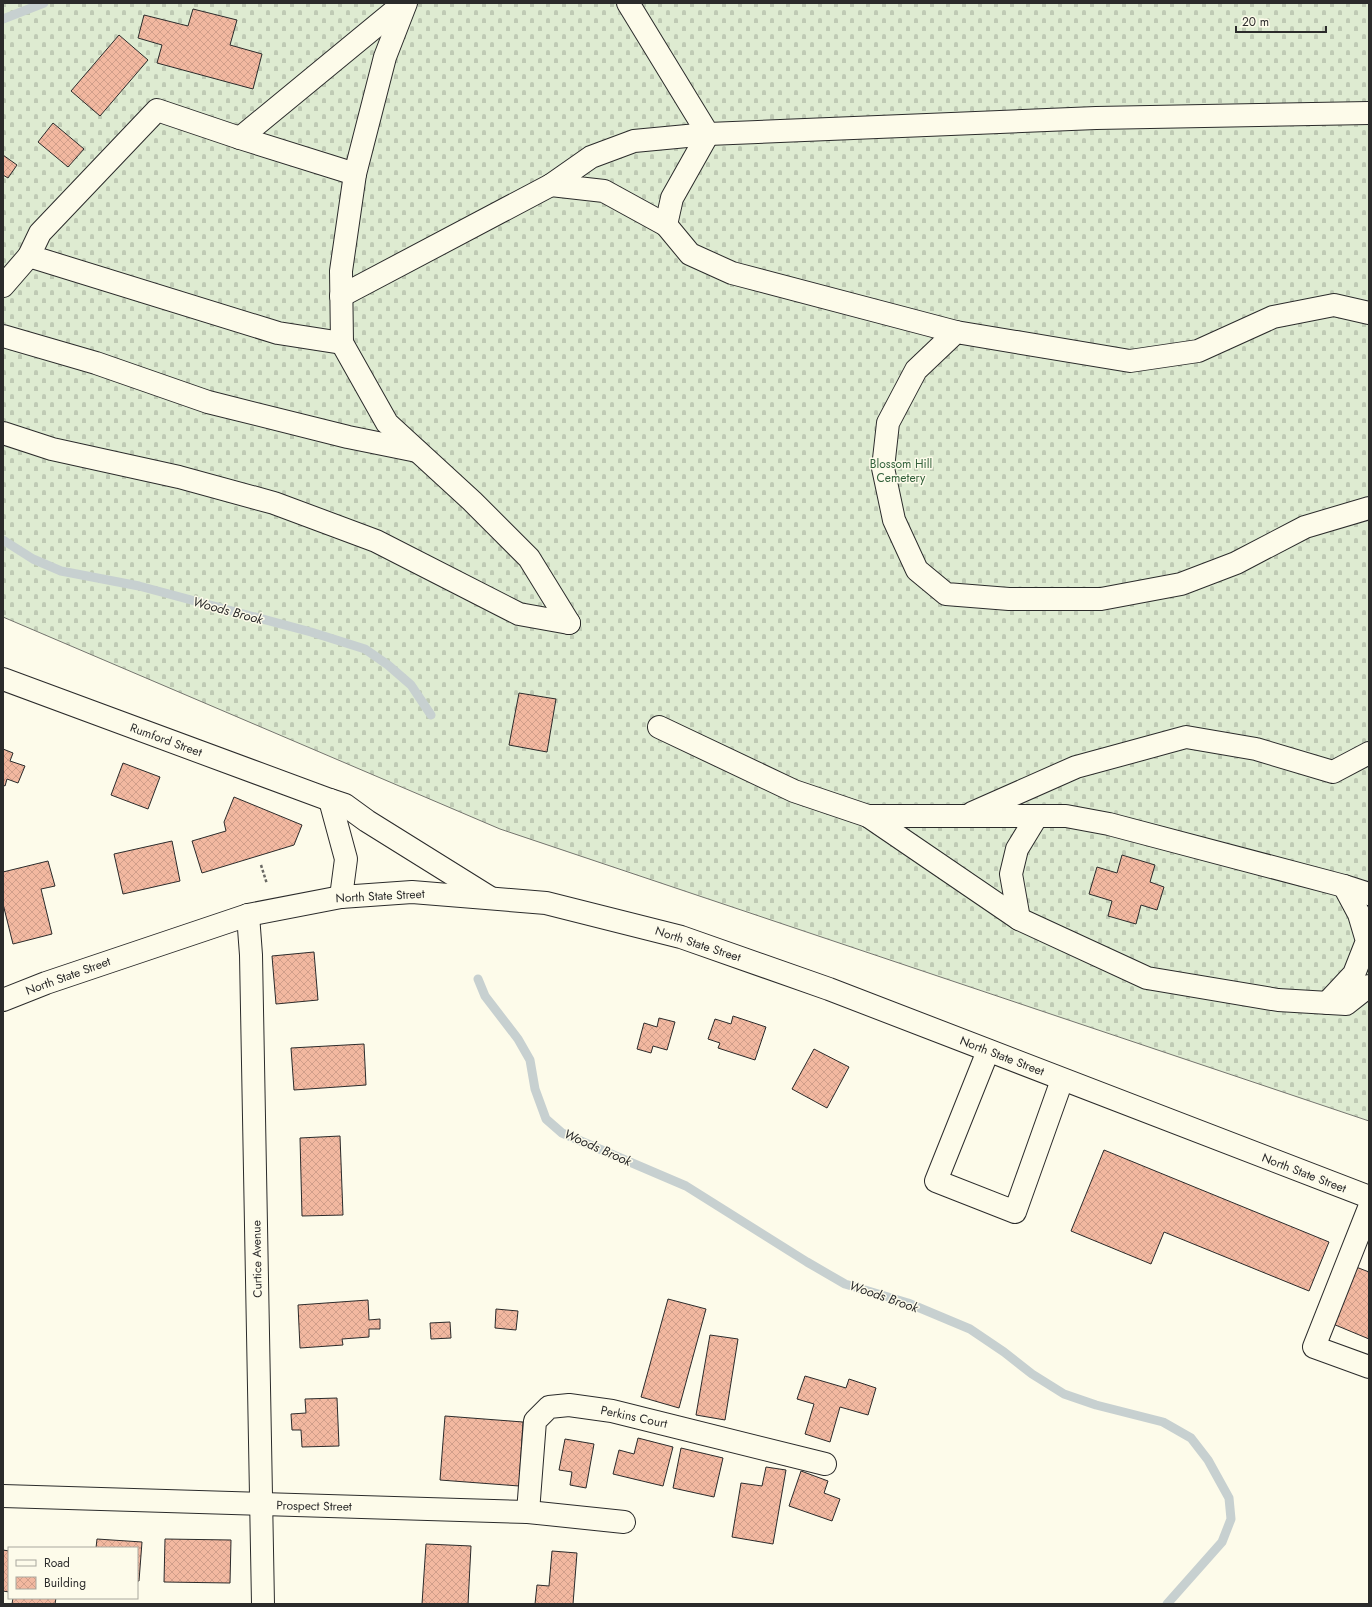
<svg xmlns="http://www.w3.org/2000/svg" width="1372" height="1607" viewBox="0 0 1372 1607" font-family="Jost,sans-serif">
<defs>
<pattern id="cemetery-stones" width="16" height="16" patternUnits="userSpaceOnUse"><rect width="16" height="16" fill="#deebd1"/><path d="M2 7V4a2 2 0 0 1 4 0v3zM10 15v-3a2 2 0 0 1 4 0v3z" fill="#bfcab4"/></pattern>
<pattern id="building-cross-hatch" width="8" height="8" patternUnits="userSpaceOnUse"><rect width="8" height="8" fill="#f2b8a0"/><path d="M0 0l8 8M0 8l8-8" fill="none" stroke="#d09e8a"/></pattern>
</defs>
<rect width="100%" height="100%" fill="#fdfbea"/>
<polygon fill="url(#cemetery-stones)" stroke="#74746e" points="3,3 1369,3 1369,1121 500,829 3,617"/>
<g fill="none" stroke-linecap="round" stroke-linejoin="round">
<g stroke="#c7d0d0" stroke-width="9">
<polyline points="3,19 44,3"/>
<polyline points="3,540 33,559 61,571 139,586 311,632 365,649 388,665 411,685 431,715"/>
<polyline points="478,979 485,996 518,1039 530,1060 535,1089 546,1119 562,1133 686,1186 807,1262 845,1284 908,1303 970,1329 1004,1352 1032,1374 1064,1394 1096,1405 1163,1422 1191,1438 1208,1460 1229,1498 1231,1519 1222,1542 1167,1604"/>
</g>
</g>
<g fill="url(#building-cross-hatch)" stroke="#2b2b2b">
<polygon points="193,9 237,20 230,45 262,54 253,89 157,63 162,45 138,38 144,15 188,26"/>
<polygon points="119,35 148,60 100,116 71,91"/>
<polygon points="53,123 84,149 68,167 38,142"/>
<polygon points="3,155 17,165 8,178 3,175"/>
<polygon points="519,693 556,699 547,752 509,745"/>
<polygon points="3,749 13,753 10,761 25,766 18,783 7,779 5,786 3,785"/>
<polygon points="123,763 160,777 148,809 111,795"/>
<polygon points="234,797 302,825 294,845 202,873 192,841 226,831 224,822"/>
<polygon points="172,841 180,881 123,894 114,854"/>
<polygon points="1122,855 1155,865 1150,882 1164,887 1157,910 1141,905 1136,924 1108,916 1112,901 1089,894 1097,867 1117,873"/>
<polygon points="48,861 55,886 41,889 52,934 13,944 3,904 3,872"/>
<polygon points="314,952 318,1000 276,1004 272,956"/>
<polygon points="733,1016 766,1027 755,1060 718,1048 720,1043 708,1039 715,1019 731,1024"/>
<polygon points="659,1018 675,1022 667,1050 653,1046 651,1053 637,1049 644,1023 657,1027"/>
<polygon points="364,1044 366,1085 294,1090 291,1048"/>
<polygon points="814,1049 849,1067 827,1108 792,1089"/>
<polygon points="340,1136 343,1215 302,1216 300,1138"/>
<polygon points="1104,1150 1329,1242 1309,1291 1164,1232 1151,1264 1071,1231"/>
<polygon points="1356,1267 1369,1272 1369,1339 1333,1324"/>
<polygon points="668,1299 706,1309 679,1408 641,1397"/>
<polygon points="368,1300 369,1320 380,1319 380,1329 369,1329 369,1337 342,1339 343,1345 300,1348 298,1305"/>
<polygon points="496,1309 518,1311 516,1330 495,1328"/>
<polygon points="450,1322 451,1338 431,1339 430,1323"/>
<polygon points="710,1335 738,1339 725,1420 696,1415"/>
<polygon points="805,1376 846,1388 849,1379 876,1388 868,1415 840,1407 830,1442 805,1434 814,1404 797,1399"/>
<polygon points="337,1398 339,1446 302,1447 301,1430 292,1430 291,1414 306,1413 305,1399"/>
<polygon points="445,1416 523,1422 519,1486 440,1480"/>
<polygon points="638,1438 673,1447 663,1486 613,1474 619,1450 634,1454"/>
<polygon points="565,1439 594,1444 586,1488 570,1485 572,1472 559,1470"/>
<polygon points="681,1448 723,1458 714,1497 673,1488"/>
<polygon points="766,1467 786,1470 773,1544 732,1537 741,1483 762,1486"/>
<polygon points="801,1471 828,1481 824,1493 840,1499 832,1521 789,1506"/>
<polygon points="97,1539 142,1542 139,1581 137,1581 137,1548 96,1548"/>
<polygon points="165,1539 231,1540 230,1583 164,1582"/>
<polygon points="426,1544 471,1546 468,1604 422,1604"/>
<polygon points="3,1550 9,1551 9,1592 3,1591"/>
<polygon points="552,1551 577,1553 573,1604 535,1604 537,1585 549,1586"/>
<polygon points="13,1598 56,1598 55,1604 12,1604"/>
</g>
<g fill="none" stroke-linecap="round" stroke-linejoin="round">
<defs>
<g id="minor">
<polyline points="406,3 385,57 355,174 341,271 342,343 387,423 472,501 529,558 569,623"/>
<polyline points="628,3 708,134 1096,118 1369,113"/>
<polyline points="708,134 672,198 666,225 690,254 732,273 956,332"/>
<polyline points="240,138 404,3"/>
<polyline points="666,225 604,191 551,185 591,157 634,141 708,134"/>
<polyline points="3,286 29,256"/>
<polyline points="341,296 551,185"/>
<polyline points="1369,313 1334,305 1273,317 1198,351 1130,361 956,332 916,370 888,423 883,468 894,520 917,570 946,594 1009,599 1101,599 1181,584 1236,563 1305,527 1369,508"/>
<polyline points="3,336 96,363 208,402 348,437 417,451"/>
<polyline points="342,343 278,333 29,256 40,233 157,110 240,138 355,174"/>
<polyline points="3,433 52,449 179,477 274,503 376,541 519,614 569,623"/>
<polyline points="3,679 330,800 345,805 367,821 489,897"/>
<polyline points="659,727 794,791 868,816 1019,919 1147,978 1278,1000 1346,1004 1369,986"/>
<polyline points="330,800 346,859 341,897"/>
<polyline points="972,813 1076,767 1186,737 1256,749 1333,772 1369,753"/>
<polyline points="868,816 1066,816 1109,824 1344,886 1369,894"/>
<polyline points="248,915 251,955 263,1604"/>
<polyline points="1019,919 1011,874 1017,849 1037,816"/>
<polyline points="1327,1003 1354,974 1367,941 1359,914 1344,886"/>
<polyline points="988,1051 936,1181 1015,1212 1062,1080"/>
<polyline points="1369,1208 1314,1347 1369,1367"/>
<polyline points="3,1496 528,1512 624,1522"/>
<polyline points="528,1512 535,1421 549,1407 569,1405 612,1411 825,1464"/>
</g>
<polyline id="major" points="3,1000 46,983 248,915 341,897 412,892 546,903 681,937 829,989 1369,1197"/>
</defs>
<use href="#minor" stroke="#2b2b2b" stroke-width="24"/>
<use href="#major" stroke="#2b2b2b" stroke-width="24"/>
<polyline stroke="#6a6964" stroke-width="2.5" stroke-dasharray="3 2" stroke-linecap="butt" points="261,865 267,884"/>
<use href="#minor" stroke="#fdfbea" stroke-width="22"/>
<use href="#major" stroke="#fdfbea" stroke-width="22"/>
</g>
<g text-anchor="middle" stroke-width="3" stroke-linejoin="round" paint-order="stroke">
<g font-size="12" fill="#34623c" stroke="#fdfbea">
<text x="901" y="468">Blossom Hill<tspan x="901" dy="14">Cemetery</tspan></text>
</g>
<g font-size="12" fill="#2b2b2b" stroke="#fdfbea">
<text transform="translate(166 740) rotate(20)" y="4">Rumford Street</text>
<text transform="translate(380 896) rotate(-3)" y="4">North State Street</text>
<text transform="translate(698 944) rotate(18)" y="4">North State Street</text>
<text transform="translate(68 976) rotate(-20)" y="4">North State Street</text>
<text transform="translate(1002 1056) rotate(21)" y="4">North State Street</text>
<text transform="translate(1304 1173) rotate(21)" y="4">North State Street</text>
<text transform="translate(257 1259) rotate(-91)" y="4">Curtice Avenue</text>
<text transform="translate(634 1417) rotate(12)" y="4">Perkins Court</text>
<text transform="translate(314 1506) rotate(1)" y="4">Prospect Street</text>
</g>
<g font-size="13" font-style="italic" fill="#2b2b2b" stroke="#fdfbea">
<text transform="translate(228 610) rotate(15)" y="5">Woods Brook</text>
<text transform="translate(598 1147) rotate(24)" y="5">Woods Brook</text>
<text transform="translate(884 1296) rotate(19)" y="5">Woods Brook</text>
</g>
</g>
<rect width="1372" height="1607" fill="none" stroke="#2b2b2b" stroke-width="8"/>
<rect x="8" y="1547" width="130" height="52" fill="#fdfbea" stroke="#a9a89e"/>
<rect x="16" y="1560" width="20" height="6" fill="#fdfbea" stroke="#a9a89e"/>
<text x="44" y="1567" font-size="12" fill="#2b2b2b">Road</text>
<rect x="16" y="1577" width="20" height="12" fill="url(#building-cross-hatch)" stroke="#a9a89e"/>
<text x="44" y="1587" font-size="12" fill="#2b2b2b">Building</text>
<path d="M1236 26v6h90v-6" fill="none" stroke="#2b2b2b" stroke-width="2"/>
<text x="1242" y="26" font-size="12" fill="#2b2b2b" stroke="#fdfbea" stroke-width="3" paint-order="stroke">20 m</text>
</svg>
